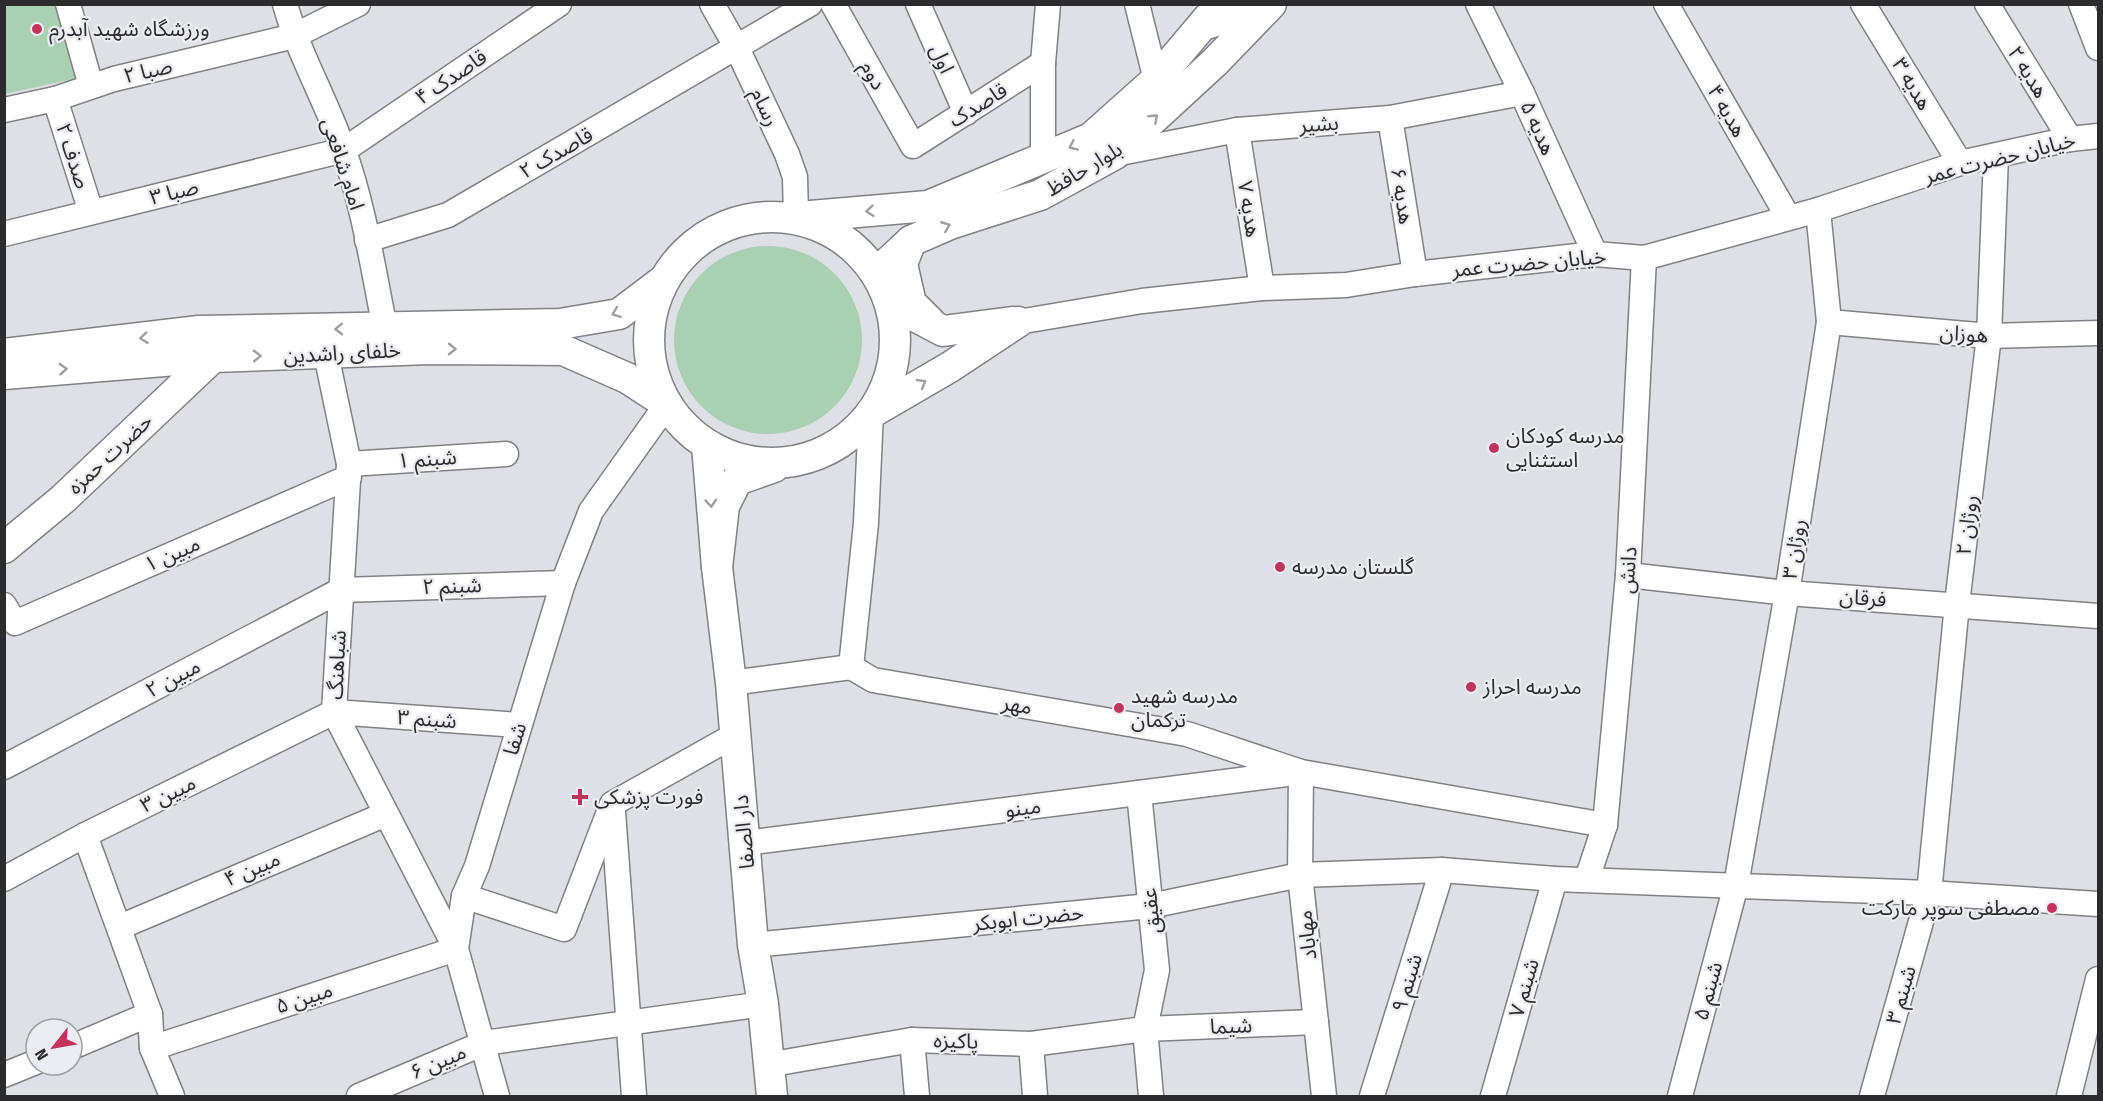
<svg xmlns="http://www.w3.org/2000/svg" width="2103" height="1101" viewBox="0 0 2103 1101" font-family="'Fira Sans Condensed','Noto Sans Arabic',sans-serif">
<rect width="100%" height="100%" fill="#dfdfe6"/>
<g fill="#a9d0b3">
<polygon points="4,5 65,5 82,77 5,94"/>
<circle cx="768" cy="340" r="94"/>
</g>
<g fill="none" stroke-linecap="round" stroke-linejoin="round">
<defs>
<g id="minor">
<polyline points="68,4 91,86"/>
<path d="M285,4c14,51 41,96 58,145 21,57 30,120 42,179"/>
<polyline points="712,4 737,48 787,154 795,177 796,217"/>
<polyline points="833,4 913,146 1043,63"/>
<polyline points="918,4 966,113"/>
<polyline points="1137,4 1156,80"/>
<polyline points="1478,4 1522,93 1595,254"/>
<polyline points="1666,4 1788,217"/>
<polyline points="1863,4 1960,163"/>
<polyline points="1987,4 2070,139"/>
<polyline points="2081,4 2098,48"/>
<polyline points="1200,29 1267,8"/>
<polyline points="55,99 91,212"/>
<polyline points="4,110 55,99 114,79 294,36 358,4"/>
<polyline points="1390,118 1415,274"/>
<polyline points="1237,130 1262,288"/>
<polyline points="1115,154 1237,130 1390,118 1522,93"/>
<polyline points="1043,159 1043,63 1048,4"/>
<polyline points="4,234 344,150 559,4"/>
<polyline points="367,240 448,215 810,4"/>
<polyline points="1018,322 1142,301 1262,288 1346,285 1415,274 1595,254 1644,258 1818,210 1960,163 2070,139 2098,136"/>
<polyline points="1829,322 1989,336 2098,333"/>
<polyline points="349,464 506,454"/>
<polyline points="1628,575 1787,593 2098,616"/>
<polyline points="4,605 15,623 349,477"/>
<polyline points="851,667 866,523 871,413"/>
<polyline points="731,683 851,667 873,680 1187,734 1301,772 1605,825"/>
<polyline points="4,767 341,590 563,583"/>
<polyline points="1301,772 1300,875 1324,1096"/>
<polyline points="1139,793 1157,970 1145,1029 1151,1096"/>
<polyline points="613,812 634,1096"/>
<polyline points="85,835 150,1014 152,1048 172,1096"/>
<polyline points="746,843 1295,773"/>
<polyline points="4,879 85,835 334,712 519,725"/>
<polyline points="1587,879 1605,825 1628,575 1644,258"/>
<polyline points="464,896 564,929 612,804 735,735"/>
<polyline points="120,927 386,814"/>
<polyline points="753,945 1150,906 1300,875 1442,870 1555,879 1929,893 2098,904"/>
<polyline points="912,1040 917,1096"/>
<polyline points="1031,1044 1035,1096"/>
<polyline points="72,1047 150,1014"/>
<polyline points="152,1048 456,949 334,712 349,464 326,354"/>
<polyline points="767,1065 912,1040 1031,1044 1145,1029 1316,1022"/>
<polyline points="4,1075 36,1062"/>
<polyline points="359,1096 484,1043 763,1004"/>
<polyline points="497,1096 456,949 464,896 477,866 563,583 591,511 667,404"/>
<polyline points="1372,1096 1442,870"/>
<polyline points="1493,1096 1555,879"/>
<polyline points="1680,1096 1736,885 1787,593 1829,322 1818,210"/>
<polyline points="1872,1096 1929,893 1957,604 1989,336 1996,156"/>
<polyline points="2069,1096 2098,979"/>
</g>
<g id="major">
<circle cx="772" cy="340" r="123"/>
<polyline points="799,217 928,206 1091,138 1156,80 1220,4"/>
<polyline points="911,241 902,264 911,303 930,322"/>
<polyline points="885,291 884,266 911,241 950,224 1040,195 1115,154 1215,62 1271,4"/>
<polyline points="890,303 943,331 1012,322"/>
<polyline points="4,354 199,331 560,324 619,314 664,280"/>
<polyline points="4,374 213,357 429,349 563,350 627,378 667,404"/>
<polyline points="871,413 950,367 1018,322"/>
<polyline points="707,445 717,567 724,506 737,480 774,467"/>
<polyline points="4,548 63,499 213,357"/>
<polyline points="717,567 731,683 753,945 763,1004 772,1096"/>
</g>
</defs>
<use href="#minor" stroke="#808086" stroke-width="27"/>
<use href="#major" stroke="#808086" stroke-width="33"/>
<use href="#minor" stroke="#fff" stroke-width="24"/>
<use href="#major" stroke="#fff" stroke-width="30"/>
</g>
<defs><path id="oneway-chevron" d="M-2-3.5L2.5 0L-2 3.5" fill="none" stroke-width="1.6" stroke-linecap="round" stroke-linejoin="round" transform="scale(1.5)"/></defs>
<g stroke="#a0a0a1">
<use href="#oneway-chevron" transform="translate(1154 118) rotate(-43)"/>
<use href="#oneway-chevron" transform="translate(1073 146) rotate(156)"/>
<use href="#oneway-chevron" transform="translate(870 211) rotate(175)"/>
<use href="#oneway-chevron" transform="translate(946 226) rotate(-22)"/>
<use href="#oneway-chevron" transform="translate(616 313) rotate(159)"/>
<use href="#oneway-chevron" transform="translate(339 329) rotate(179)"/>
<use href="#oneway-chevron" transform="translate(144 338) rotate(173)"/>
<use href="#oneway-chevron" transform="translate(452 349) rotate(1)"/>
<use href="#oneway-chevron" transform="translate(257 356) rotate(-1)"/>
<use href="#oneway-chevron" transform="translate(63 369) rotate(-4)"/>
<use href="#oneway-chevron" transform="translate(922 383) rotate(-30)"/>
<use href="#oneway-chevron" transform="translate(711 503) rotate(86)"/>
</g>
<g fill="#c2335e" stroke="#ececf3" stroke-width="2">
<circle cx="37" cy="29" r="6"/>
<circle cx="1494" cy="448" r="6"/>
<circle cx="1280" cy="567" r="6"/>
<circle cx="1471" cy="687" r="6"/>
<circle cx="1119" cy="708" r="6"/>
<path d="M577 788h6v6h6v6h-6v6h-6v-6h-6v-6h6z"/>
<circle cx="2052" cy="908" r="6"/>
</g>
<g text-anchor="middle" stroke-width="4.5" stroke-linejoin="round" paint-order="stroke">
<g font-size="21" fill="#2c2c2e" stroke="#ececf3" text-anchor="start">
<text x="49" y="36">ورزشگاه شهید آبدرم</text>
<text x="1506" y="443">مدرسه کودکان<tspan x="1506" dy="24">استثنایی</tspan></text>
<text x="1292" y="574">گلستان مدرسه</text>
<text x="1483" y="694">مدرسه احراز</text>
<text x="1131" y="703">مدرسه شهید<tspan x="1131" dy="24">ترکمان</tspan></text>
<text x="594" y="804">فورت پزشکی</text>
<text x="2040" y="915" text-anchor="end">مصطفی سوپر مارکت</text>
</g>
<g font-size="21" fill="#2c2c2e" stroke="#ececf3">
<text transform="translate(942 59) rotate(66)" y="7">اول</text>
<text transform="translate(148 71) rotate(-13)" y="7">صبا ۲</text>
<text transform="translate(2028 72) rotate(58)" y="7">هدیه ۲</text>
<text transform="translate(873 75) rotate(60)" y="7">دوم</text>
<text transform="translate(451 77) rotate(-34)" y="7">قاصدک ۴</text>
<text transform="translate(1912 84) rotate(59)" y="7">هدیه ۳</text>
<text transform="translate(978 105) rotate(-32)" y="7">قاصدک</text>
<text transform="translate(765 107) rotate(65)" y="7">رسام</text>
<text transform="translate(1727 111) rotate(60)" y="7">هدیه ۴</text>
<text transform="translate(1319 124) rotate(-4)" y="7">بشیر</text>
<text transform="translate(1538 128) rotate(66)" y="7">هدیه ۵</text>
<text transform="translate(556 153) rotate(-30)" y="7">قاصدک ۲</text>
<text transform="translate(73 156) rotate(72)" y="7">صدف ۲</text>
<text transform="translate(2000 158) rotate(-14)" y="7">خیابان حضرت عمر</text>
<text transform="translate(343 164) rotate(72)" y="7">امام شافعی</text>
<text transform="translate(1084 169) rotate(-31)" y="7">بلوار حافظ</text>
<text transform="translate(174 192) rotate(-14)" y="7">صبا ۳</text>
<text transform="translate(1402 196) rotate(81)" y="7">هدیه ۶</text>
<text transform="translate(1249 209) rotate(81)" y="7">هدیه ۷</text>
<text transform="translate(1529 263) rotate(-5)" y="7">خیابان حضرت عمر</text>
<text transform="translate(1964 334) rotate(4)" y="7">هوزان</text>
<text transform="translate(342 353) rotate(-3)" y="7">خلفای راشدین</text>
<text transform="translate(110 454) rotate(-43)" y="7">حضرت حمزه</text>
<text transform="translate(427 459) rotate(-4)" y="7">شبنم ۱</text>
<text transform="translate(1967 525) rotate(-83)" y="7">روژان ۲</text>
<text transform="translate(1794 549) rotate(-81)" y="7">روژان ۳</text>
<text transform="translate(172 554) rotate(-24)" y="7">مبین ۱</text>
<text transform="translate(1628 570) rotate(-86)" y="7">دانش</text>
<text transform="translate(452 586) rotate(-2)" y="7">شبنم ۲</text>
<text transform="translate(1863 598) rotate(4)" y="7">فرقان</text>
<text transform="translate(337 665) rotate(-87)" y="7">شباهنگ</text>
<text transform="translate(173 678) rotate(-28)" y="7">مبین ۲</text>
<text transform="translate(1017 705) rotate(10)" y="7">مهر</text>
<text transform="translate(427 719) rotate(4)" y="7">شبنم ۳</text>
<text transform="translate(515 739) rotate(-73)" y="7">شفا</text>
<text transform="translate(168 794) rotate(-26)" y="7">مبین ۳</text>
<text transform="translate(1023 808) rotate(-7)" y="7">مینو</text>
<text transform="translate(744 832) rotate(-95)" y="7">دار الصفا</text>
<text transform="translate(252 869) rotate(-23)" y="7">مبین ۴</text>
<text transform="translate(1151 911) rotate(-96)" y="7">عقیق</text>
<text transform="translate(1028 918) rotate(-6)" y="7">حضرت ابوبکر</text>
<text transform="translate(1307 935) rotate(-96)" y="7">مهاباد</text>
<text transform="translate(1407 983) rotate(-73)" y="7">شبنم ۹</text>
<text transform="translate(1524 988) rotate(-74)" y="7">شبنم ۷</text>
<text transform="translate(1708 991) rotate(-75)" y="7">شبنم ۵</text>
<text transform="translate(1901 995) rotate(-74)" y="7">شبنم ۳</text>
<text transform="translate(304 998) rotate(-18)" y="7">مبین ۵</text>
<text transform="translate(1231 1026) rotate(-2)" y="7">شیما</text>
<text transform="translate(956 1041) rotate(2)" y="7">پاکیزه</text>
<text transform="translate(438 1062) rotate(-23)" y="7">مبین ۶</text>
</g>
</g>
<rect width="2103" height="1101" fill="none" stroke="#2c2c2e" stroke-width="12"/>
<g transform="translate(54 1047) rotate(239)"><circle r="28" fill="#ececf3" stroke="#9f9fa4" stroke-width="1.5"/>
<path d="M0-4.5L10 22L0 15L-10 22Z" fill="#c2335e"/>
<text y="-9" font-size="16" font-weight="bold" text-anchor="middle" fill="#2c2c2e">N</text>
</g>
</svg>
